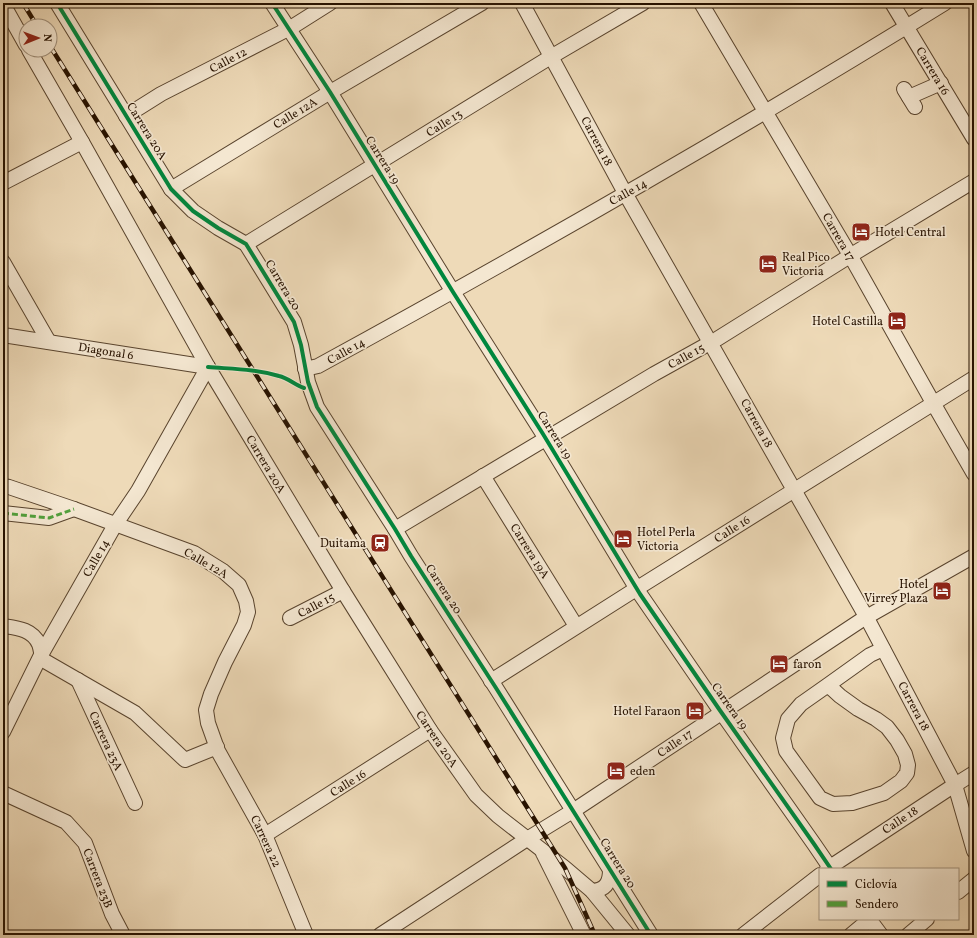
<svg xmlns="http://www.w3.org/2000/svg" width="977" height="938" viewBox="0 0 977 938" font-family="Vollkorn,serif">
<rect width="100%" height="100%" fill="#eedab8"/>
<filter id="stains"><feTurbulence type="fractalNoise" baseFrequency=".005" numOctaves="4"/><feColorMatrix values="0 0 0 0 .2 0 0 0 0 .09 0 0 0 0 .02 0 0 0 .5 -.17"/></filter>
<radialGradient id="worn" r=".72"><stop offset=".6" stop-color="#630" stop-opacity="0"/><stop offset="1" stop-color="#630" stop-opacity=".3"/></radialGradient>
<g fill="none" stroke-linecap="round" stroke-linejoin="round">
<defs>
<g id="minor">
<polyline points="57,3 171,189 193,211 218,228 246,244 294,322 301,345 308,382 317,407 395,529 411,556 496,688 651,935"/>
<polyline points="272,3 330,92 453,292 543,434 640,594 719,709 814,844 831,869"/>
<polyline points="522,3 625,193 868,620 955,785 974,851"/>
<polyline points="701,3 850,255 936,408 974,474"/>
<polyline points="892,3 974,139"/>
<polyline points="3,4 26,45"/>
<polyline points="29,50 82,142 208,367 343,591 430,730 476,795 498,816 565,868 592,891 628,935"/>
<polyline points="904,89 915,107"/>
<polyline points="909,97 941,83"/>
<polyline points="126,116 161,94 292,27 330,3"/>
<polyline points="3,183 82,142"/>
<polyline points="171,189 327,94 482,3"/>
<polyline points="246,244 371,167 378,163 549,58 643,3"/>
<polyline points="3,262 49,342"/>
<polyline points="3,335 208,367"/>
<path d="M305,369l13,-3c212,-116 422,-236 627,-363"/>
<polyline points="483,476 576,626"/>
<polyline points="3,486 9,487 74,509 194,553 223,571 239,585 246,601 248,612 244,625 225,662 211,694 206,710 208,723 218,751 265,835 306,935"/>
<polyline points="3,513 49,518 74,509"/>
<polyline points="395,529 654,374 717,339 853,254 974,181"/>
<polyline points="290,618 343,591"/>
<path d="M3,626c14,2 29,3 36,18 2,5 2,11 4,16l92,53 50,47 32,-13"/>
<polyline points="78,680 135,803"/>
<polyline points="491,681 636,589 974,378"/>
<polyline points="828,685 840,696 858,709 876,719 887,727 897,740 905,754 908,765 907,773 901,781 884,793 852,803 833,804 820,798 786,751 783,738 788,719 801,704 828,685 870,655 883,649"/>
<polyline points="3,732 41,655 115,525 138,491 208,367"/>
<polyline points="3,793 66,822 85,843 112,914 123,935"/>
<polyline points="265,835 430,730"/>
<polyline points="543,853 584,935"/>
<polyline points="827,869 950,788 974,773"/>
<path d="M592,891c14,-1 18,-9 18,-21"/>
<polyline points="958,892 974,879"/>
<polyline points="869,919 881,935"/>
<polyline points="380,935 527,839 576,809 863,619 974,556"/>
<polyline points="743,935 820,875"/>
<polyline points="851,935 869,920"/>
<polyline points="908,935 927,919"/>
</g>
</defs>
<use href="#minor" stroke="#59442e" stroke-width="16"/>
<use href="#minor" stroke="#f4e7d1" stroke-width="14"/>
<defs>
<g id="rail">
<polyline points="23,3 37,26"/>
<polyline points="50,46 565,868 595,935"/>
</g>
</defs>
<use href="#rail" stroke="#271200" stroke-width="4.5"/>
<use href="#rail" stroke="#f4e7d1" stroke-width="3" stroke-dasharray="9" stroke-linecap="butt"/>
<polyline stroke="#51a03c" stroke-width="3" stroke-dasharray="6 3" stroke-linecap="butt" points="3,513 49,518 74,509"/>
<defs>
<g id="cycleway">
<polyline points="57,3 171,189 193,211 218,228 246,244 294,322 301,345 308,382 317,407 395,529 411,556 496,688 651,935"/>
<polyline points="272,3 330,92 453,292 543,434 640,594 719,709 814,844 831,869"/>
<path d="M208,367c24,2 48,2 71,9 9,2 16,9 25,12"/>
</g>
</defs>
<use href="#cycleway" stroke="#f4e7d1" stroke-width="6"/>
<use href="#cycleway" stroke="#00873e" stroke-width="4"/>
</g>
<defs>
<symbol id="hotel-square" viewBox="-11 -11 22 22"><rect x="-9" y="-9" width="18" height="18" rx="4" fill="#8f2418" stroke="#f4e7d1"/><path d="M-6-4.5h1.5V1H6V5H4.5V3h-9V5H-6ZM-4 0a1.8 1.8 0 1 1 3.6 0ZM.5 0V-2.5h3Q6-2.5 6 0Z" fill="#fff"/></symbol>
<symbol id="station-square" viewBox="-11 -11 22 22"><rect x="-9" y="-9" width="18" height="18" rx="4" fill="#8f2418" stroke="#f4e7d1"/><path d="M-3-6H3Q5-6 5-4V2Q5 4 3 4L4.5 6H3L1.5 4h-3L-3 6H-4.5L-3 4Q-5 4-5 2V-4Q-5-6-3-6ZM-3.5-4v3h7v-3ZM-3.5 1v1.5H-2V1ZM2 1v1.5H3.5V1Z" fill="#fff"/></symbol>
</defs>
<g fill-rule="evenodd">
<use href="#hotel-square" x="850" y="221" width="22" height="22"/>
<use href="#hotel-square" x="757" y="253" width="22" height="22"/>
<use href="#hotel-square" x="886" y="310" width="22" height="22"/>
<use href="#hotel-square" x="612" y="528" width="22" height="22"/>
<use href="#station-square" x="369" y="532" width="22" height="22"/>
<use href="#hotel-square" x="931" y="580" width="22" height="22"/>
<use href="#hotel-square" x="768" y="653" width="22" height="22"/>
<use href="#hotel-square" x="684" y="700" width="22" height="22"/>
<use href="#hotel-square" x="605" y="760" width="22" height="22"/>
</g>
<g text-anchor="middle" stroke-width="3.5" stroke-linejoin="round" paint-order="stroke">
<g font-size="12" fill="#271200" stroke="#f4e7d1">
<text transform="translate(228 60) rotate(-28)" y="4">Calle 12</text>
<text transform="translate(933 71) rotate(59)" y="4">Carrera 16</text>
<text transform="translate(295 113) rotate(-31)" y="4">Calle 12A</text>
<text transform="translate(444 123) rotate(-32)" y="4">Calle 13</text>
<text transform="translate(147 131) rotate(58)" y="4">Carrera 20A</text>
<text transform="translate(597 141) rotate(62)" y="4">Carrera 18</text>
<text transform="translate(383 160) rotate(58)" y="4">Carrera 19</text>
<text transform="translate(628 192) rotate(-29)" y="4">Calle 14</text>
<text transform="translate(839 237) rotate(60)" y="4">Carrera 17</text>
<text transform="translate(283 285) rotate(59)" y="4">Carrera 20</text>
<text transform="translate(106 351) rotate(9)" y="4">Diagonal 6</text>
<text transform="translate(346 351) rotate(-29)" y="4">Calle 14</text>
<text transform="translate(686 356) rotate(-29)" y="4">Calle 15</text>
<text transform="translate(757 423) rotate(61)" y="4">Carrera 18</text>
<text transform="translate(555 435) rotate(58)" y="4">Carrera 19</text>
<text transform="translate(266 464) rotate(59)" y="4">Carrera 20A</text>
<text transform="translate(732 529) rotate(-32)" y="4">Calle 16</text>
<text transform="translate(530 551) rotate(58)" y="4">Carrera 19A</text>
<text transform="translate(96 558) rotate(-60)" y="4">Calle 14</text>
<text transform="translate(206 563) rotate(30)" y="4">Calle 12A</text>
<text transform="translate(444 589) rotate(57)" y="4">Carrera 20</text>
<text transform="translate(316 605) rotate(-28)" y="4">Calle 15</text>
<text transform="translate(730 706) rotate(55)" y="4">Carrera 19</text>
<text transform="translate(914 706) rotate(62)" y="4">Carrera 18</text>
<text transform="translate(437 739) rotate(56)" y="4">Carrera 20A</text>
<text transform="translate(106 741) rotate(65)" y="4">Carrera 23A</text>
<text transform="translate(675 743) rotate(-34)" y="4">Calle 17</text>
<text transform="translate(348 783) rotate(-32)" y="4">Calle 16</text>
<text transform="translate(900 820) rotate(-33)" y="4">Calle 18</text>
<text transform="translate(266 841) rotate(65)" y="4">Carrera 22</text>
<text transform="translate(618 863) rotate(58)" y="4">Carrera 20</text>
<text transform="translate(98 878) rotate(69)" y="4">Carrera 23B</text>
</g>
<g font-size="12" fill="#271200" stroke="#f4e7d1" text-anchor="start">
<text x="875" y="236">Hotel Central</text>
<text x="782" y="261">Real Pico<tspan x="782" dy="14">Victoria</tspan></text>
<text x="883" y="325" text-anchor="end">Hotel Castilla</text>
<text x="637" y="536">Hotel Perla<tspan x="637" dy="14">Victoria</tspan></text>
<text x="366" y="547" text-anchor="end">Duitama</text>
<text x="928" y="588" text-anchor="end">Hotel<tspan x="928" dy="14">Virrey Plaza</tspan></text>
<text x="793" y="668">faron</text>
<text x="681" y="715" text-anchor="end">Hotel Faraon</text>
<text x="630" y="775">eden</text>
</g>
</g>
<rect width="977" height="938" fill="none" stroke="#eedab8" stroke-width="16"/>
<rect x="4" y="4" width="969" height="930" fill="none" stroke="#271200" stroke-width="2"/>
<rect x="8" y="8" width="961" height="922" fill="none" stroke="#271200"/>
<rect x="819" y="868" width="140" height="52" fill="#f4e7d1" stroke="#a2927d"/>
<rect x="827" y="881" width="20" height="6" fill="#00873e" stroke="#a2927d"/>
<text x="855" y="888" font-size="12" fill="#271200">Ciclovía</text>
<rect x="827" y="901" width="20" height="6" fill="#51a03c" stroke="#a2927d"/>
<text x="855" y="908" font-size="12" fill="#271200">Sendero</text>
<g transform="translate(38 38) rotate(89)"><circle r="19" fill="#f4e7d1" stroke="#a2927d"/>
<path d="M0-3L7 15L0 10L-7 15Z" fill="#8f2418"/>
<text y="-6" font-size="11" font-weight="bold" text-anchor="middle" fill="#271200">N</text>
</g>
<rect width="100%" height="100%" filter="url(#stains)"/>
<rect width="100%" height="100%" fill="url(#worn)"/>
</svg>
